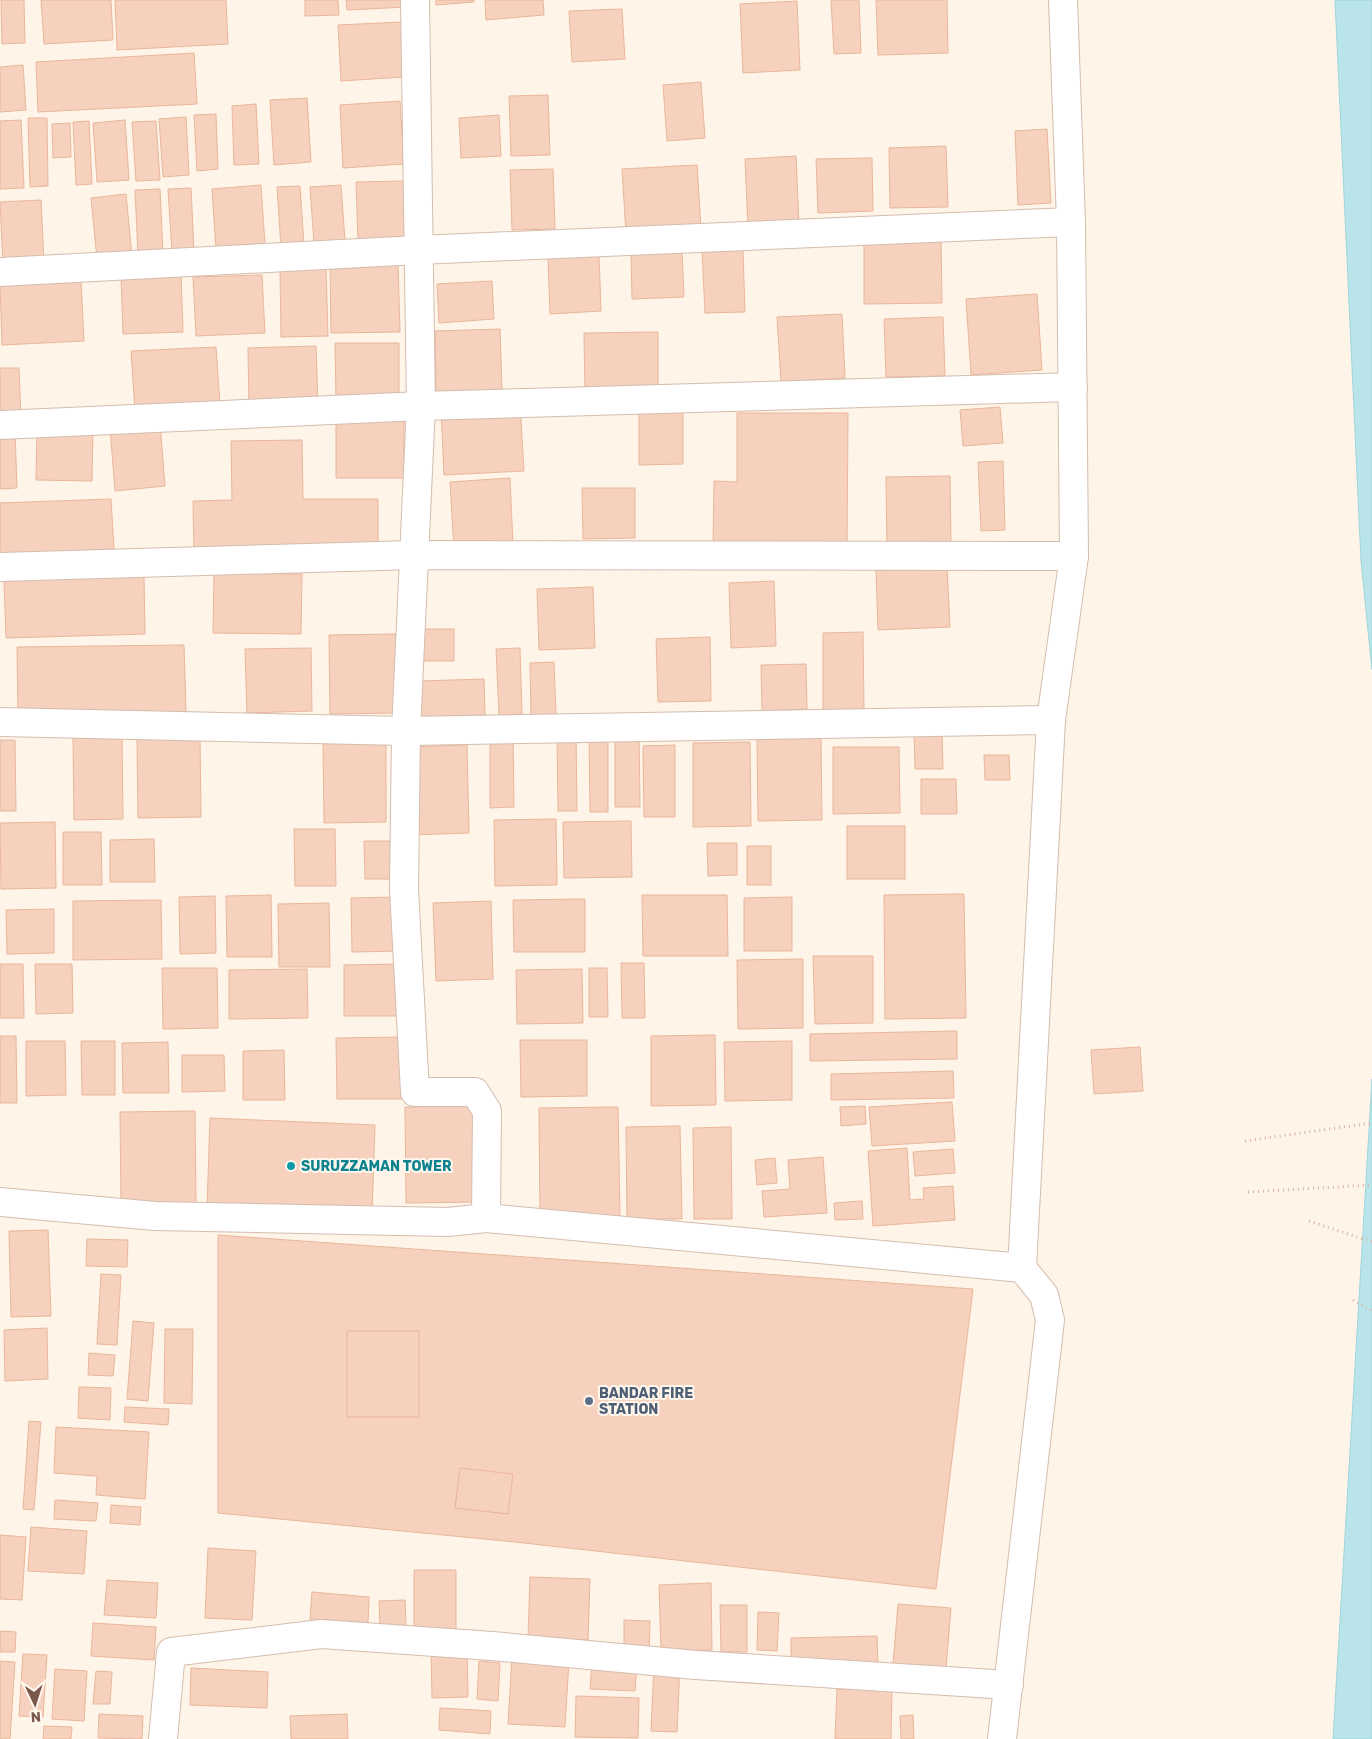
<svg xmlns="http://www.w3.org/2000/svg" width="1372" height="1739" viewBox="0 0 1372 1739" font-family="Rubik,sans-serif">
<rect width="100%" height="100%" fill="#fef4e7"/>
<g fill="#b9e5ea" stroke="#9fd5dd">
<polygon points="1335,0 1372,0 1372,670 1361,561"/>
<polygon points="1372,1079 1372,1739 1333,1739"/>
</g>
<g fill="#f6d1bd" stroke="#eab69b">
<polygon points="1,0 24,0 25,43 2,44"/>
<polygon points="41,0 111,0 113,40 44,44"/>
<polygon points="115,0 226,0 228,44 117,50"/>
<polygon points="305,0 338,0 339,15 305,16"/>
<polygon points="346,0 407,0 407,7 347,10"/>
<polygon points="436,0 474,0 474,2 436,5"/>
<polygon points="485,0 543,0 544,15 486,20"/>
<polygon points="831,0 859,0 861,53 834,54"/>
<polygon points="876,0 947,0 948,53 878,55"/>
<polygon points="797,1 800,70 743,73 740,4"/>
<polygon points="622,9 625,59 572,62 569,11"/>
<polygon points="402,22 404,77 341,81 338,25"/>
<polygon points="194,53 197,104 38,112 36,62"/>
<polygon points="23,65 26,110 0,112 0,67"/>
<polygon points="701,82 705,138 667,141 663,85"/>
<polygon points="548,95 550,155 511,156 509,96"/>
<polygon points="307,98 311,162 274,165 270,100"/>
<polygon points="400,101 404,164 343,168 340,105"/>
<polygon points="256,104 259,164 234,165 232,106"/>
<polygon points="216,114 218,169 197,171 194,115"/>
<polygon points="499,115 501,156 461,158 459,118"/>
<polygon points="186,117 189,175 163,177 159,119"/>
<polygon points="28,118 47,118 48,186 30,187"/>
<polygon points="21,120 24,188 0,189 0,121"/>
<polygon points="125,120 129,180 97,182 93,123"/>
<polygon points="89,121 92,184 76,185 73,122"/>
<polygon points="156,121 160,180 136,181 132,122"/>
<polygon points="70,123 71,157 53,158 52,124"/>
<polygon points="1047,129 1051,203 1018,205 1015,131"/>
<polygon points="946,146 948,207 890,208 889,148"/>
<polygon points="796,156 799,225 748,228 745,159"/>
<polygon points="872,158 873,211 818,213 816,159"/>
<polygon points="697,165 701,229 626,234 622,169"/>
<polygon points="553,169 555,229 512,230 510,170"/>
<polygon points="404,181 405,239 358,241 356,182"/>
<polygon points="261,185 265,245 216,249 212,189"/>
<polygon points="341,185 345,241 314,243 310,187"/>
<polygon points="300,186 304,245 281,247 277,187"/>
<polygon points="191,188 194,251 172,252 168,189"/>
<polygon points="160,189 163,254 138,255 135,190"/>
<polygon points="126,194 132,256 97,259 91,198"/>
<polygon points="41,200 44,263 3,265 0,202"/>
<polygon points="941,236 942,303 864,304 864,237"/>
<polygon points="743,249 745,312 705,313 702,250"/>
<polygon points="682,252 684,297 632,299 631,254"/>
<polygon points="599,256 601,311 550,314 548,258"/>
<polygon points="398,264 400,332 331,333 330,265"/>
<polygon points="326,268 328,336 281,337 280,269"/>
<polygon points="181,273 183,332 123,334 121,276"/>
<polygon points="262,275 265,333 196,336 193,277"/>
<polygon points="81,281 84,341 2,345 0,284"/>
<polygon points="492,281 494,319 439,323 437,284"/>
<polygon points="1037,294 1042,370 971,375 966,299"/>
<polygon points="842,314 845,378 781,382 777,317"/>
<polygon points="943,317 945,376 886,377 884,319"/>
<polygon points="500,329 502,390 436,392 435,331"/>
<polygon points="658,332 658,393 585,394 584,333"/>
<polygon points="335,343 399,343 399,399 336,399"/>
<polygon points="316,346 318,406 249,408 248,348"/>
<polygon points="216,347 220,405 135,410 131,351"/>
<polygon points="0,368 19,368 21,421 0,422"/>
<polygon points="520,405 524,471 444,475 441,408"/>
<polygon points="1000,407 1003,443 963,446 960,410"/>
<polygon points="683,408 683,464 639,465 639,409"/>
<polygon points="737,413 848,413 847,552 713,551 714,481 737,482"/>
<polygon points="404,415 404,478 336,478 336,416"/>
<polygon points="160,423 165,486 115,491 110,428"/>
<polygon points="37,426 93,427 92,481 36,480"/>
<polygon points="0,432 15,432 17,488 0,489"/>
<polygon points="302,440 303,499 378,499 378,551 194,554 193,501 232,500 231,441"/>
<polygon points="1003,461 1005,530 981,531 978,462"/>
<polygon points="950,476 951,546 887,547 886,477"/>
<polygon points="510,478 513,546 454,550 450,482"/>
<polygon points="582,488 635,488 635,538 583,539"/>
<polygon points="111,499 114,549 0,554 0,503"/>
<polygon points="947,566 950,627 878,630 876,570"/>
<polygon points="214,573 302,574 301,634 213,633"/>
<polygon points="144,576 145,634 6,638 4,580"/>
<polygon points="774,581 776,646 731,648 729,583"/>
<polygon points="593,587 595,648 539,650 537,589"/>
<rect x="415" y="629" width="39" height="32"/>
<polygon points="863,632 864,711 823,711 823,633"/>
<polygon points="396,634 397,713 330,714 329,635"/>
<polygon points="710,637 711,701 658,702 656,639"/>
<polygon points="184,645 186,712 18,715 17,647"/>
<polygon points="311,648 312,711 247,713 245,649"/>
<polygon points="520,648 522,714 499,715 496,649"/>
<polygon points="554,662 556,715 531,716 530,663"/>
<polygon points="806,664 807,709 762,711 761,665"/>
<polygon points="484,679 485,715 420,717 419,681"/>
<polygon points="608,729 608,812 590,812 589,730"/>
<polygon points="615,729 639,729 640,807 615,807"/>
<polygon points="914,730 942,730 943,769 915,769"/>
<polygon points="557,733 576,733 577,811 558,811"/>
<polygon points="73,736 122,736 123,819 74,820"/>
<polygon points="513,736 514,807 490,808 490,737"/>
<polygon points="200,737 201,817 138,818 137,738"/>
<polygon points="821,738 822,820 758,821 757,739"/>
<polygon points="0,740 15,740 16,811 0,811"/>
<polygon points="386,740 386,822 324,823 323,741"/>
<polygon points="750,742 751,826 693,827 693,743"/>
<polygon points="467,745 469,833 409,835 407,747"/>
<polygon points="675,745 675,817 644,817 643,746"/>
<polygon points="833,747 899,747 900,813 833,814"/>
<polygon points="984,755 1009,755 1010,780 985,780"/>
<polygon points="921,779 956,779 957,814 921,814"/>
<polygon points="556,819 557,885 495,886 494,820"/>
<polygon points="631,821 632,877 564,878 563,822"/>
<polygon points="55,822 56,888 1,889 0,823"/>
<rect x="847" y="826" width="58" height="53"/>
<polygon points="294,829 335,829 336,886 295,886"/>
<polygon points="63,832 101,832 102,885 63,885"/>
<polygon points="154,839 155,882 110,882 110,840"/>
<polygon points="364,841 396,841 396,879 365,879"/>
<polygon points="707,843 737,843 737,875 708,876"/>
<rect x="747" y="846" width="24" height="39"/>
<polygon points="964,894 966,1018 885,1019 884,895"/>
<polygon points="271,895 272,957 227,957 226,896"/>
<polygon points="642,895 727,895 728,956 643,956"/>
<polygon points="215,896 216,953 180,954 179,897"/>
<polygon points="400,897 401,951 352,952 351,898"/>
<polygon points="792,897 792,951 744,951 744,898"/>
<polygon points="585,899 585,952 514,952 513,900"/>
<polygon points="161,900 162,959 73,960 73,901"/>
<polygon points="491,901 493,979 436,981 433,903"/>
<polygon points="329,903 330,967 279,967 278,904"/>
<polygon points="54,909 54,953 7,954 6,910"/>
<polygon points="813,956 873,956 873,1023 815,1024"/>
<polygon points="803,959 803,1028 738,1029 737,960"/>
<polygon points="621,963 644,963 645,1018 622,1018"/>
<polygon points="0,964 23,964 24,1018 0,1018"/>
<polygon points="35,964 72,964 73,1013 36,1014"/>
<polygon points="402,964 403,1016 344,1016 344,965"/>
<polygon points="162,968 217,968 218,1028 163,1029"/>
<polygon points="589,968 607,968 608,1017 589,1017"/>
<polygon points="307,969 308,1018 229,1019 229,970"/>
<polygon points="582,969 583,1023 517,1024 516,970"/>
<polygon points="957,1031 957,1059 810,1061 810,1034"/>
<polygon points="715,1035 716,1105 651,1106 651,1036"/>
<polygon points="0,1036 16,1036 17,1103 0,1103"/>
<polygon points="402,1037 402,1099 337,1099 336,1038"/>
<polygon points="520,1040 587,1040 587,1096 521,1097"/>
<polygon points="26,1041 65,1041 66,1095 26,1096"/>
<polygon points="81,1041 115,1041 115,1095 82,1095"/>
<polygon points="792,1041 792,1100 725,1101 724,1042"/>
<polygon points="168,1042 169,1093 123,1093 122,1043"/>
<polygon points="1140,1047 1143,1091 1094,1094 1091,1050"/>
<polygon points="284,1050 285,1100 243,1100 243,1051"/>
<polygon points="182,1055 224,1055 225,1091 182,1092"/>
<polygon points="953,1071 954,1098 831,1100 831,1074"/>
<polygon points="952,1102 955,1141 872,1146 869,1107"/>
<polygon points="473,1106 474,1202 406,1203 405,1107"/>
<polygon points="865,1106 866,1124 841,1126 840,1107"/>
<polygon points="618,1107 620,1218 540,1219 539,1108"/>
<polygon points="195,1111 196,1205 121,1206 120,1112"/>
<polygon points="210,1118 375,1125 372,1214 207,1208"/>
<polygon points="680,1126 682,1219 627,1219 626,1127"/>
<polygon points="731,1127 732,1219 694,1219 693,1128"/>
<polygon points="907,1148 910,1200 924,1199 923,1188 953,1186 955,1220 873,1226 868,1151"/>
<polygon points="953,1149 955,1173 915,1176 913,1152"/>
<polygon points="823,1157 827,1213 764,1217 762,1191 790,1189 788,1160"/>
<polygon points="775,1158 777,1183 757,1185 755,1160"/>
<polygon points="862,1201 863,1219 835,1220 834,1203"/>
<polygon points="48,1230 51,1316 11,1317 9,1231"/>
<polygon points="218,1235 973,1289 936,1589 515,1542 218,1513"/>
<polygon points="87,1239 128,1240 127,1267 86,1266"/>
<polygon points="101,1274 121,1275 117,1345 97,1344"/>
<polygon points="133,1321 154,1323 148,1401 127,1399"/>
<polygon points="47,1328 48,1379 5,1381 4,1330"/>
<polygon points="165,1329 193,1329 192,1404 164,1403"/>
<rect x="347" y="1331" width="72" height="86"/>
<polygon points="89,1353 115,1355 113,1376 88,1375"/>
<polygon points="79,1387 111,1388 110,1420 78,1418"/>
<polygon points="125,1407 169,1409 168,1425 124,1422"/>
<polygon points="29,1421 41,1422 34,1510 23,1509"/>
<polygon points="56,1427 149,1432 145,1499 96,1495 97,1476 54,1473"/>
<polygon points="460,1468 513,1474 508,1514 455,1508"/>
<polygon points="55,1500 98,1503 96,1521 54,1519"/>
<polygon points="111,1505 141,1507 140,1525 110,1523"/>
<polygon points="31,1527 87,1531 84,1574 28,1571"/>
<polygon points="0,1535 26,1537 22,1600 0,1599"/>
<polygon points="208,1548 256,1551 252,1620 205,1618"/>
<polygon points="414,1570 456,1570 456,1631 414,1630"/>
<polygon points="530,1577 590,1579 588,1640 528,1638"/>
<polygon points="107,1580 158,1583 156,1618 104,1615"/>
<polygon points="711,1583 712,1650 661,1651 659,1585"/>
<polygon points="312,1592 369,1597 368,1623 310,1619"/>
<polygon points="405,1600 406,1626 380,1627 379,1601"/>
<polygon points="898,1604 951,1608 946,1668 893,1664"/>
<polygon points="720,1605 747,1605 747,1652 721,1652"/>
<polygon points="758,1612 779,1613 777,1651 757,1650"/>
<polygon points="624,1620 650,1621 649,1651 624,1651"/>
<polygon points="93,1623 156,1627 154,1660 91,1656"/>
<polygon points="0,1631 16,1632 15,1652 0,1652"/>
<polygon points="877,1636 878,1666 791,1668 791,1638"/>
<polygon points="467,1649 468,1697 432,1698 431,1650"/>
<polygon points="23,1654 47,1655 43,1717 19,1716"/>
<polygon points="512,1656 569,1660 565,1727 508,1724"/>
<polygon points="0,1661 15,1662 10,1739 0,1739"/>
<polygon points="479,1661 500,1663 498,1701 477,1699"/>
<polygon points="592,1662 637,1665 635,1691 590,1689"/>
<polygon points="654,1664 680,1665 677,1732 651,1731"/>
<polygon points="191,1668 268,1672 267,1708 190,1705"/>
<polygon points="55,1669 87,1671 84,1721 52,1719"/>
<polygon points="96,1671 112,1672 110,1704 93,1704"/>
<polygon points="837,1689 892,1690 891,1739 835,1739"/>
<polygon points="576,1696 639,1698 638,1738 575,1737"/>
<polygon points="440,1708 491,1711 490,1734 439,1730"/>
<polygon points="99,1714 143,1716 142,1739 98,1738"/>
<polygon points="347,1714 348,1739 291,1739 290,1716"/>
<polygon points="913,1715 914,1739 901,1739 900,1716"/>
<polygon points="44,1726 72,1727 71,1739 43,1739"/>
</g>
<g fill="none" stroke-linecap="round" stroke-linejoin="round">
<defs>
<g id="street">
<polyline points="415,0 421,406 406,731 404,889 415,1092 475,1092 487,1111 486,1218"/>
<polyline points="0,272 418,250 1071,222"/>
<polyline points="0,425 421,406 1073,387"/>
<polyline points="0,567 413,555 1074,556"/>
<polyline points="0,722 406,731 1051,720"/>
<polyline points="0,1202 155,1216 448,1222 486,1218 1022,1268 1044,1295 1050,1320 1002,1739"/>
<polyline points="1022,1268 1051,720 1074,556 1071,222 1063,0"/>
<polyline points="163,1739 171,1652 321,1634 492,1646 696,1665 1009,1685"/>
</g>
</defs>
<use href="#street" stroke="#d4bdae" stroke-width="30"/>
<g stroke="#dbb49f" stroke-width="3" stroke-dasharray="1 4" stroke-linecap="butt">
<polyline points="1245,1141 1372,1123"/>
<polyline points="1248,1192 1372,1185"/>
<polyline points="1309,1221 1372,1242"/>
<polyline points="1353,1300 1372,1311"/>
</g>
<use href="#street" stroke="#fff" stroke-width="28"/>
</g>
<circle fill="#0f9aa8" stroke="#fff8ef" stroke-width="2" cx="291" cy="1166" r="5"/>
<circle fill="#5c6f8a" stroke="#fff8ef" stroke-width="2" cx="589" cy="1401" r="5"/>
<g text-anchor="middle" stroke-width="4" stroke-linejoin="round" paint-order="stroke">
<g font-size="14" font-weight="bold" fill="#0d838f" stroke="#fff8ef" text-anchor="start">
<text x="301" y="1171">SURUZZAMAN TOWER</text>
</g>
<g font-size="14" font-weight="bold" fill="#4e5e75" stroke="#fff8ef" text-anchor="start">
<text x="599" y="1398">BANDAR FIRE<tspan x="599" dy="16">STATION</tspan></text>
</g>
</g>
<g transform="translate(35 1704) rotate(176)" stroke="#fff8ef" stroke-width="4" paint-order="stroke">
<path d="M0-4L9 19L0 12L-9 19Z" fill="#7b5849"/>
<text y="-8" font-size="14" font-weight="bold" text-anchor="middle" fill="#7b5849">N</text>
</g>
</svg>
